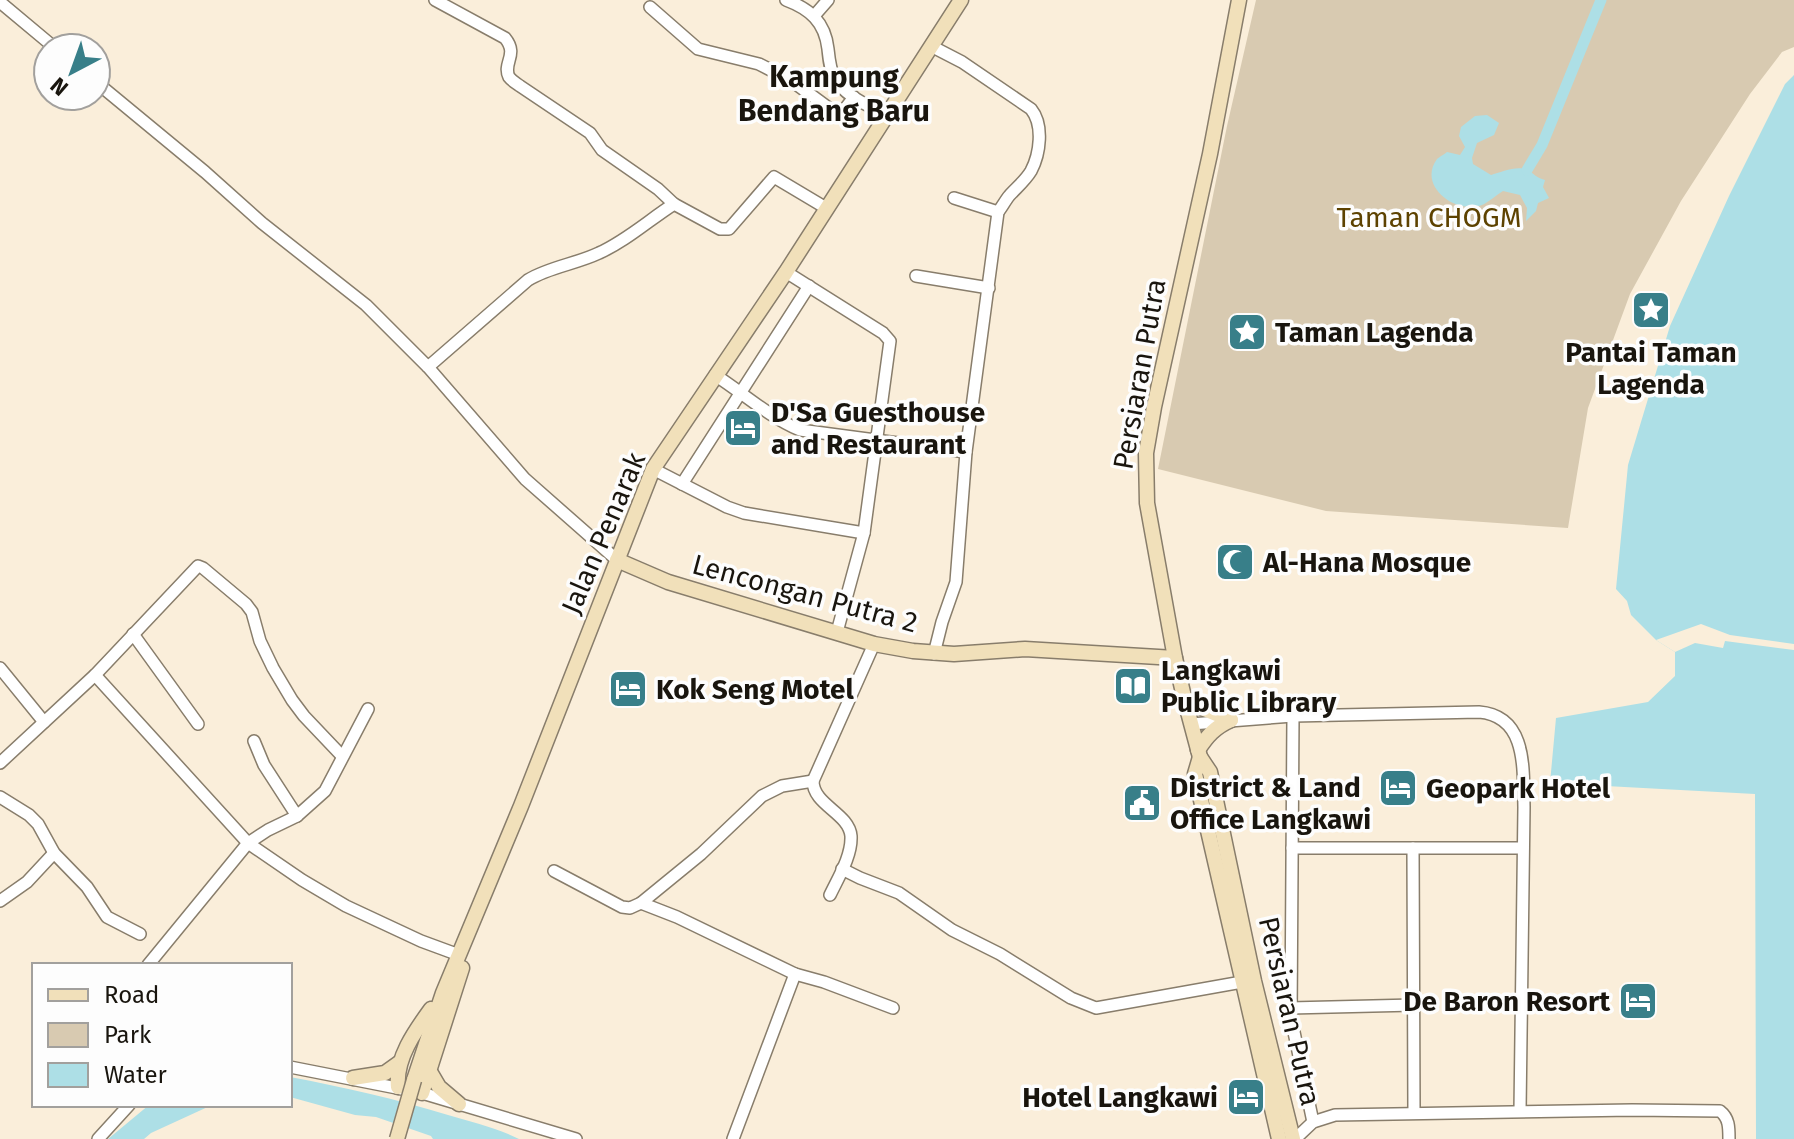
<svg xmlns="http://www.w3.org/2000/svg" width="1794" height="1139" viewBox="0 0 1794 1139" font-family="'Fira Sans',sans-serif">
<rect width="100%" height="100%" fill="#faeeda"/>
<polygon fill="#d8cab1" points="1256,0 1794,0 1794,47 1782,52 1750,94 1681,201 1630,294 1588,408 1568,528 1326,511 1158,469 1227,126"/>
<g fill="#addfe6">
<polygon points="1794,75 1794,1139 1756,1139 1755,794 1550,783 1556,718 1648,702 1675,676 1675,652 1656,640 1631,615 1627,601 1616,589 1628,465 1670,326 1729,196 1785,84"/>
<path d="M1487,115l12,8 -5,12 -17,8 -5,15 1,6 18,11c10,-3 27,-10 36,-5 7,3 9,8 18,10l-2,7 6,11 -11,5 -2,8 -10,10 1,-13 -7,-13 -17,-4c-7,4 -14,11 -21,14 -26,10 -65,-19 -45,-46 1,-1 9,-6 10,-7l13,3 5,-8 -6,-11 2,-9 14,-11z"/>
<path d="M290,1077c53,10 106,22 158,38 24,7 49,13 71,24h-86l-2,-3 -55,-19 -21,-2 -65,-18z"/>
<polygon points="149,1105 212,1105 151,1133 144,1139 108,1139"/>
</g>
<polygon fill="#faeeda" points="1701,624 1730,635 1794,644 1794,650 1725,641 1723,648 1695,643 1675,652 1656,640"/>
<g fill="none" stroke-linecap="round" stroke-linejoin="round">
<polyline stroke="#addfe6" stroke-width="11" points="1527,170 1542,145 1601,0"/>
<defs>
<g id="street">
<path d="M435,0l70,38c14,17 -3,25 4,39 3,4 7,6 11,9l70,47 12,17 56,39 16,15"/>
<path d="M786,0c24,9 39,22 42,49 1,10 2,21 7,30 11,18 33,26 51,36"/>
<polyline points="0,2 55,48"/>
<polyline points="650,7 698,49 759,64 792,81 834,112 844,110 854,97"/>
<polyline points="814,16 828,0"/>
<path d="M931,46l31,16 69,47c13,16 9,45 0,62 -6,10 -15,17 -22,25 -4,5 -7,11 -11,16l-32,240 -10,130 -14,40 -8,32"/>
<polyline points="96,82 205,172 262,223 366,305 428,367 525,479 617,560"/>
<polyline points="954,198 998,212"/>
<polyline points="786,272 883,333 890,341 864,533 837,632"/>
<polyline points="916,276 989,288"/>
<path d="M428,367l100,-87c21,-13 48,-16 71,-27 27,-12 50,-33 75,-49l46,25h9l45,-52 52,31"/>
<path d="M715,375c28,18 54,42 85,55l166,22"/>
<polyline points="653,469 727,507 744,513 864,533"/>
<polyline points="682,484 809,286"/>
<polyline points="133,634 198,724"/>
<polyline points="0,668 44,722"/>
<polyline points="95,675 248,843 302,880 346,906 421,941 459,955"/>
<polyline points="1293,716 1291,1018 1313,1122"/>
<path d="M1191,724l102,-8 186,-4c49,4 44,58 45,95l-4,304"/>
<polyline points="254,741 264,765 297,816"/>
<polyline points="0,763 95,675 198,566 203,568 246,604 252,612 260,641 273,668 292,700 304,716 342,756"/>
<polyline points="0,797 29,815 38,824 54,853 87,887 107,917 140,934"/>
<polyline points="1292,848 1523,848"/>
<polyline points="1413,848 1414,1113"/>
<polyline points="842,869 860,878 899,893 952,930 1000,954 1071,998 1096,1008 1242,982"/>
<polyline points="554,871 622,907 630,908 641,903 701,854 762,796 782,786 813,781"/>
<path d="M830,895c8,-17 22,-39 21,-59 -2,-23 -38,-31 -38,-55l61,-137"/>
<polyline points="0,901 27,882 54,853"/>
<polyline points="641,903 677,917 795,974 824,982 893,1008"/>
<polyline points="148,965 248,843 268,830 297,816 325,791 368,709"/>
<polyline points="1290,1008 1414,1005"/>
<polyline points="290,1067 422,1093 576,1139"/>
<polyline points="98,1139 129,1105"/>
<polyline points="733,1139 795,974"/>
<path d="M1295,1139l18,-17 22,-7 297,-5 88,1c9,7 9,16 9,28"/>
</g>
<g id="secondary">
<polyline points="1239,0 1210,154 1154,407 1146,453 1147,503 1175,658 1184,697 1200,757 1210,772 1254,981 1293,1139"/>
<polyline points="617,560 668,582 874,644 913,651 954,654 1025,649 1175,658"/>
<polyline points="1184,697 1197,706 1231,720"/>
<path d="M1198,750c9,-14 17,-23 33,-30"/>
<polyline points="1200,757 1195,774 1279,1139"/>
<polyline points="429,1070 439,1087 459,1104"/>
<polyline points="353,1078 385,1073 399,1063"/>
<polyline points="414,1080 443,993 521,806 653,469 786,272 961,0"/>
<path d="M398,1087c-3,-28 17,-56 33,-78"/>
<polyline points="422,1093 462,968"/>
</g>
</defs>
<use href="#street" stroke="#887d6b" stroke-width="14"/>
<use href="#secondary" stroke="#887d6b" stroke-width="17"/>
<use href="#street" stroke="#fff" stroke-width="11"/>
<use href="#secondary" stroke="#f1e0ba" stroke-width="14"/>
<defs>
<polyline id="secondary-bridge" points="397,1139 414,1080"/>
</defs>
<use href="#secondary-bridge" stroke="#887d6b" stroke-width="17" stroke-linecap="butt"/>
<use href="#secondary-bridge" stroke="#f1e0ba" stroke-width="14"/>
</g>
<defs>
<symbol id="sight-square" viewBox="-11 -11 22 22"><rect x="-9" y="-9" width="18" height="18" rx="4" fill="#387f89" stroke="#fdfdfd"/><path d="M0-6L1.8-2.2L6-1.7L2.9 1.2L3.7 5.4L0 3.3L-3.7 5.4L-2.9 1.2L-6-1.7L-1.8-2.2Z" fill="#fff"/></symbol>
<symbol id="hotel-square" viewBox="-11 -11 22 22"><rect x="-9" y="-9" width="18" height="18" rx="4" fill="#387f89" stroke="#fdfdfd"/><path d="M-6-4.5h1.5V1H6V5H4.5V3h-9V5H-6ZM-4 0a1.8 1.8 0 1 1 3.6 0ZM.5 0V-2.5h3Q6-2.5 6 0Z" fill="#fff"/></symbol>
<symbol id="mosque-square" viewBox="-11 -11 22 22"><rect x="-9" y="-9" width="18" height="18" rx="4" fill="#387f89" stroke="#fdfdfd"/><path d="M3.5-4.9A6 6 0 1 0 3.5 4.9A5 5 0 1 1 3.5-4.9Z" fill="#fff"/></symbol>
<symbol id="library-square" viewBox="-11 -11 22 22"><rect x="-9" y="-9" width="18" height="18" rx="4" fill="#387f89" stroke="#fdfdfd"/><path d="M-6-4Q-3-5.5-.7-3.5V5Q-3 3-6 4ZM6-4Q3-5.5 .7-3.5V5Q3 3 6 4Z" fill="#fff"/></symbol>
<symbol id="civic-square" viewBox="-11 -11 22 22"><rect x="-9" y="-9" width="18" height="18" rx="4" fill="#387f89" stroke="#fdfdfd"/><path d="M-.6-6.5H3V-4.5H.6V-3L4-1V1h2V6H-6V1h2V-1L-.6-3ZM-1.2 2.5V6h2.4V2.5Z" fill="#fff"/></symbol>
</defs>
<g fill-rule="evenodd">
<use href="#sight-square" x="1629" y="288" width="44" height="44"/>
<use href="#sight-square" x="1225" y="310" width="44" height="44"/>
<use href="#hotel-square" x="721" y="406" width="44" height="44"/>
<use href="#mosque-square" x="1213" y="540" width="44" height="44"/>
<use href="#library-square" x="1111" y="664" width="44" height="44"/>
<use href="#hotel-square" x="606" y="667" width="44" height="44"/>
<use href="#hotel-square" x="1376" y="766" width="44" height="44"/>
<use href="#civic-square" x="1120" y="781" width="44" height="44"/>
<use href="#hotel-square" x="1616" y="979" width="44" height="44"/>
<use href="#hotel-square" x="1224" y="1075" width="44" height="44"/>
</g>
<g text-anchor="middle" stroke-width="7" stroke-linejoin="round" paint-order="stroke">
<g font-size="28" fill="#5d4200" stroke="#fdfdfd">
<text x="1429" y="227">Taman CHOGM</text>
</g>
<g font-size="28" font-weight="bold" fill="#19150e" stroke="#fdfdfd" text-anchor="start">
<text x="1275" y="342">Taman Lagenda</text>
<text x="1651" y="362" text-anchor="middle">Pantai Taman<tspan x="1651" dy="32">Lagenda</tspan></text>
<text x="771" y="422">D'Sa Guesthouse<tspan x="771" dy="32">and Restaurant</tspan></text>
<text x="1263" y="572">Al-Hana Mosque</text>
<text x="1161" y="680">Langkawi<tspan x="1161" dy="32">Public Library</tspan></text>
<text x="656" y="699">Kok Seng Motel</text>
<text x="1170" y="797">District &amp; Land<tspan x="1170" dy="32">Office Langkawi</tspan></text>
<text x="1426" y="798">Geopark Hotel</text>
<text x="1610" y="1011" text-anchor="end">De Baron Resort</text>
<text x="1218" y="1107" text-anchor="end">Hotel Langkawi</text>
</g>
<g font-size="28" fill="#19150e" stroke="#fdfdfd">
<text transform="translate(1139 374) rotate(-80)" y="10">Persiaran Putra</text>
<text transform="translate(603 533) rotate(-67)" y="10">Jalan Penarak</text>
<text transform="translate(805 593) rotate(15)" y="10">Lencongan Putra 2</text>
<text transform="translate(1290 1011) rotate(77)" y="10">Persiaran Putra</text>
</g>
<g font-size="30" font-weight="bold" fill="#19150e" stroke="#fdfdfd">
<text x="834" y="87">Kampung<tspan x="834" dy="34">Bendang Baru</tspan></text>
</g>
</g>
<rect x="32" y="963" width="260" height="144" fill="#fdfdfd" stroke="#a2a09d" stroke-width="2"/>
<rect x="48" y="989" width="40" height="12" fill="#f1e0ba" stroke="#a2a09d" stroke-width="2"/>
<text x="104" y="1003" font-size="24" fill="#19150e">Road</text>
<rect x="48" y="1023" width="40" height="24" fill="#d8cab1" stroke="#a2a09d" stroke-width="2"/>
<text x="104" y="1043" font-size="24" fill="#19150e">Park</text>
<rect x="48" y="1063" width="40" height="24" fill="#addfe6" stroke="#a2a09d" stroke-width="2"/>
<text x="104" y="1083" font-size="24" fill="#19150e">Water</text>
<g transform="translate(72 72) rotate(221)"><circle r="38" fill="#fdfdfd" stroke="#a2a09d" stroke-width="2"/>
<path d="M0-6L14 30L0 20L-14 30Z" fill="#387f89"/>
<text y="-12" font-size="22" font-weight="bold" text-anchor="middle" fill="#19150e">N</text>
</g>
</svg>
